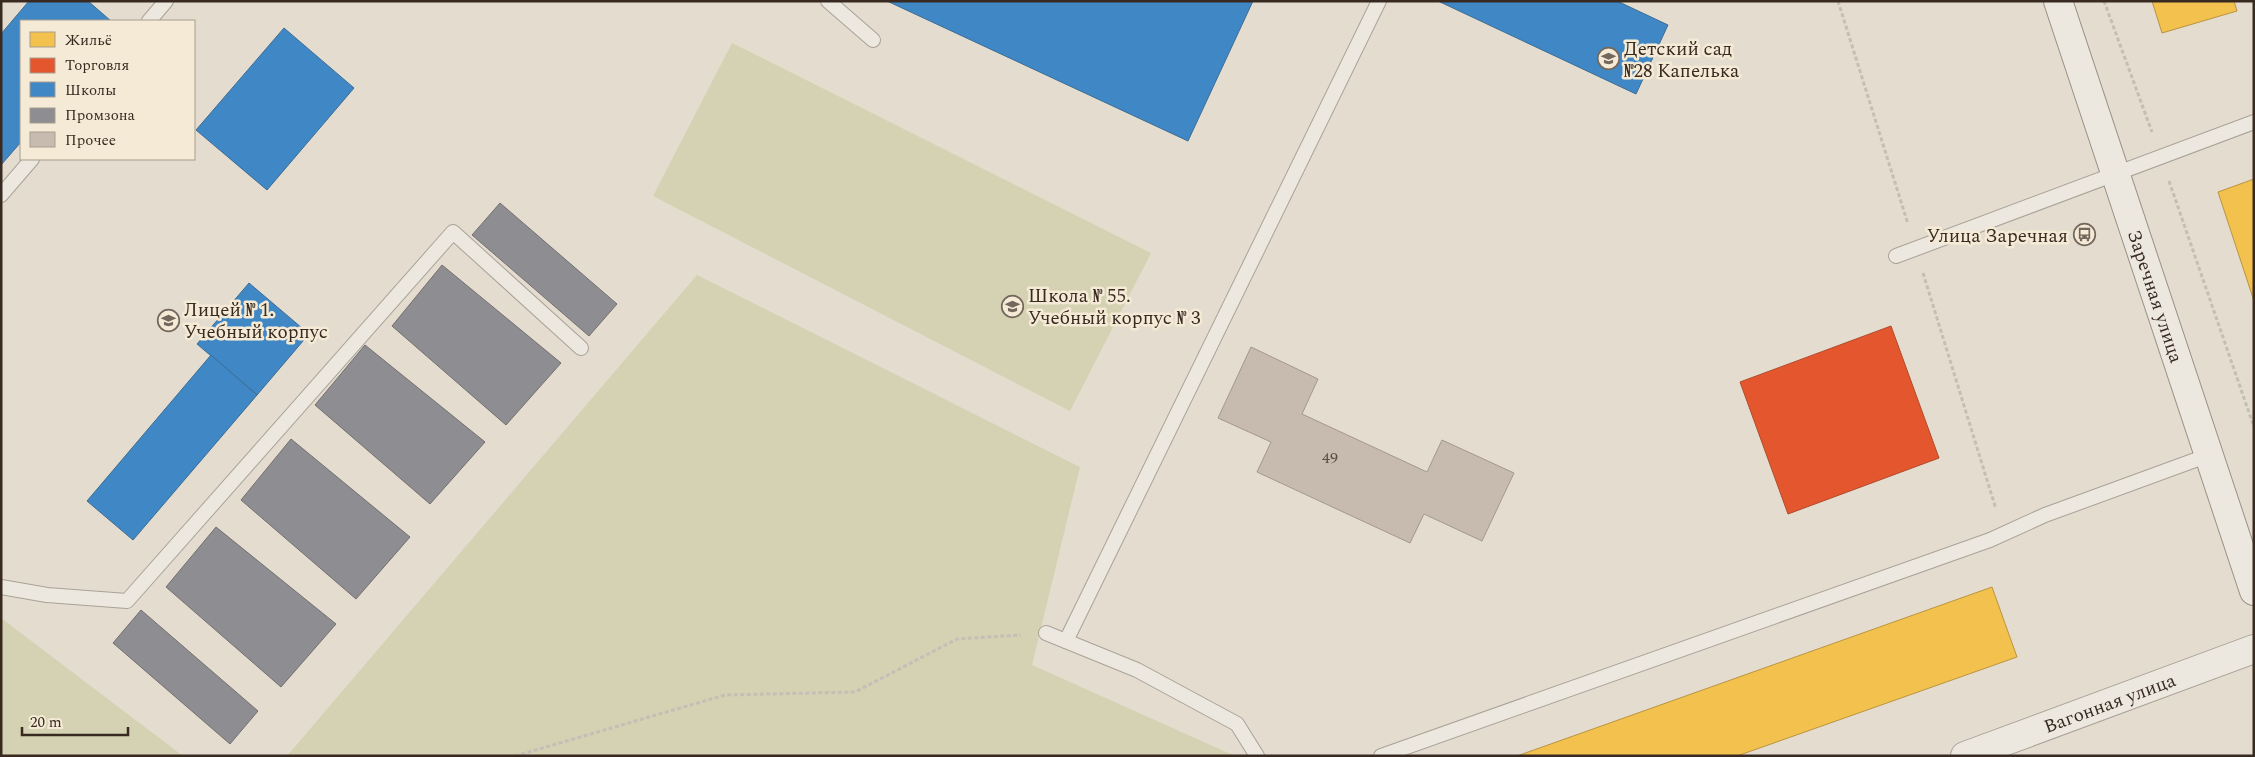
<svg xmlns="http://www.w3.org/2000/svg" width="2255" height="757" viewBox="0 0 2255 757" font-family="Spectral,serif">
<rect width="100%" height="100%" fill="#e4dcce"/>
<g fill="#d4d2b2">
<polygon points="732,43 1151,253 1070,411 653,196"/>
<polygon points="697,275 1080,467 1032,665 1235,756 287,756"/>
<polygon points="1,618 183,756 1,756"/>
</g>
<g fill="#f2c14e" stroke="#ba9440">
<polygon points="2152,1 2234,1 2237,11 2162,33"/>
<polygon points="2254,179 2254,301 2218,192"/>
<polygon points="1992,587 2017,657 1737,756 1517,756"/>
</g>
<polygon fill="#e4572e" stroke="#b04a2a" points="1891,326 1939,458 1788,514 1740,382"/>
<g fill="#3f88c5" stroke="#3d6c94">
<polygon points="29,1 88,1 111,21 21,21 21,142 1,165 1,34"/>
<polygon points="887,1 1253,1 1188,141"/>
<polygon points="1438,1 1617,1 1668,25 1636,94"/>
<polygon points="284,28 354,88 267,190 196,130"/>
<polygon points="249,283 309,334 257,395 197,344"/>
<polygon points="211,355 257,395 133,540 87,501"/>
</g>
<g fill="#8d8d92" stroke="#746f70">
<polygon points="500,203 617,304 589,336 472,235"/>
<polygon points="442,265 561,363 506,425 392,326"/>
<polygon points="365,345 485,442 430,504 315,405"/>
<polygon points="291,439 410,537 356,599 241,500"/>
<polygon points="216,527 336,624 281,687 166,587"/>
<polygon points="141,610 258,711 230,744 113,643"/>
</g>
<polygon fill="#c7bbaf" stroke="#a4988e" points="1251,347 1318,379 1302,414 1427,472 1442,440 1514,473 1482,541 1424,514 1410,543 1257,472 1271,442 1218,418"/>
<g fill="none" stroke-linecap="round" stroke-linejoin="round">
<defs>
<g id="lane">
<polyline points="828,1 873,40"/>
<polyline points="149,21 166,1"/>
<polyline points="1,195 32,159"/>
<polyline points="1896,256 2254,122"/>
<polyline points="1,587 47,595 127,601 453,232 581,348"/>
<polyline points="1046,633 1137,670 1237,724 1257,756"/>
<polyline points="1066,641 1379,1"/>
<polyline points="1381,756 1990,540 2045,515 2209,455"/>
</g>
<g id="street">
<path id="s1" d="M1965,756l289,-107"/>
</g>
<g id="secondary">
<path id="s2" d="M2058,1l196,590"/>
</g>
</defs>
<use href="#lane" stroke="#a9a298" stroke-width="16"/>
<use href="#street" stroke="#a9a298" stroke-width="30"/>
<use href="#secondary" stroke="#999187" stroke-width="30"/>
<g stroke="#c5beb6" stroke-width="3" stroke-dasharray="4 2.5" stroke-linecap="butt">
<polyline points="1838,1 1908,224"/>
<polyline points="2104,1 2152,132"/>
<polyline points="2169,181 2254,427"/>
<polyline points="1923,273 1996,509"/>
<polyline points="515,756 725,695 855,692 957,639 1021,635"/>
</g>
<use href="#lane" stroke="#ece8e0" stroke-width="14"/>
<use href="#street" stroke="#ece8e0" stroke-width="28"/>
<use href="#secondary" stroke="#ece8e0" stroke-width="28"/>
</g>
<defs>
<symbol id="school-ring" viewBox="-11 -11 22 22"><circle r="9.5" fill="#f4ead6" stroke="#74685d" stroke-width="1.5"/><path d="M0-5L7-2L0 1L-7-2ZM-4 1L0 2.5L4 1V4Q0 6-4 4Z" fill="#74685d"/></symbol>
<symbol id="bus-ring" viewBox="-11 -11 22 22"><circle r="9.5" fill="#f4ead6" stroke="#74685d" stroke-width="1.5"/><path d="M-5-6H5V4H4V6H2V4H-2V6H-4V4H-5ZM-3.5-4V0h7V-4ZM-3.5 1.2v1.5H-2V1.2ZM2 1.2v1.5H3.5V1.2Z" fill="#74685d"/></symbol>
</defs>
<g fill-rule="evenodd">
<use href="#school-ring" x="1596" y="46" width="25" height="25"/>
<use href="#bus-ring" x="2072" y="222" width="25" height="25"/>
<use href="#school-ring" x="1000" y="294" width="25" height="25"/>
<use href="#school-ring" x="156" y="308" width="25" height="25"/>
</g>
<g text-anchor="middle" stroke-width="5" stroke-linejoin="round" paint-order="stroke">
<g font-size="16" fill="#5c4e44">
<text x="1330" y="463">49</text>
</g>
<g font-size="19" fill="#382a20" stroke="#f4ead6" text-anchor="start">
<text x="1624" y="55">Детский сад<tspan x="1624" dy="22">№28 Капелька</tspan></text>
<text x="2068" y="242" text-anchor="end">Улица Заречная</text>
<text x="1028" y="302">Школа № 55.<tspan x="1028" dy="22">Учебный корпус № 3</tspan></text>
<text x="184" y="316">Лицей № 1.<tspan x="184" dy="22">Учебный корпус</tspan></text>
</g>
<g font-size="19" fill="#382a20" stroke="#f4ead6">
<text dy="7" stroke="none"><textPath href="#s2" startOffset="311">Заречная улица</textPath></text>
<text dy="7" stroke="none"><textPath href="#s1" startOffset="154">Вагонная улица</textPath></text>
</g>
</g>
<rect width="2255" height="757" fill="none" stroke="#382a20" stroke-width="5"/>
<rect x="20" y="20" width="175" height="140" fill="#f4ead6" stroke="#a99d8d"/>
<rect x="30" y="32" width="25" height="15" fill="#f2c14e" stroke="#a99d8d"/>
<text x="65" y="45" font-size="15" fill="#382a20">Жильё</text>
<rect x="30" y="58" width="25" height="15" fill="#e4572e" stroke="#a99d8d"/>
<text x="65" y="70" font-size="15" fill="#382a20">Торговля</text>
<rect x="30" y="82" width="25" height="15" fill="#3f88c5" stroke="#a99d8d"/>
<text x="65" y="95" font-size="15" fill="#382a20">Школы</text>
<rect x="30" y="108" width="25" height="15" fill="#8d8d92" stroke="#a99d8d"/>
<text x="65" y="120" font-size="15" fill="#382a20">Промзона</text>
<rect x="30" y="132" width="25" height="15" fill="#c7bbaf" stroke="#a99d8d"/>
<text x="65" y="145" font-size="15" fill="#382a20">Прочее</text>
<path d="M22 727v8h106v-8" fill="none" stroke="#382a20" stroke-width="2.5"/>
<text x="30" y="727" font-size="15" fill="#382a20" stroke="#f4ead6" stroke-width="4" paint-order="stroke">20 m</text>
</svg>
